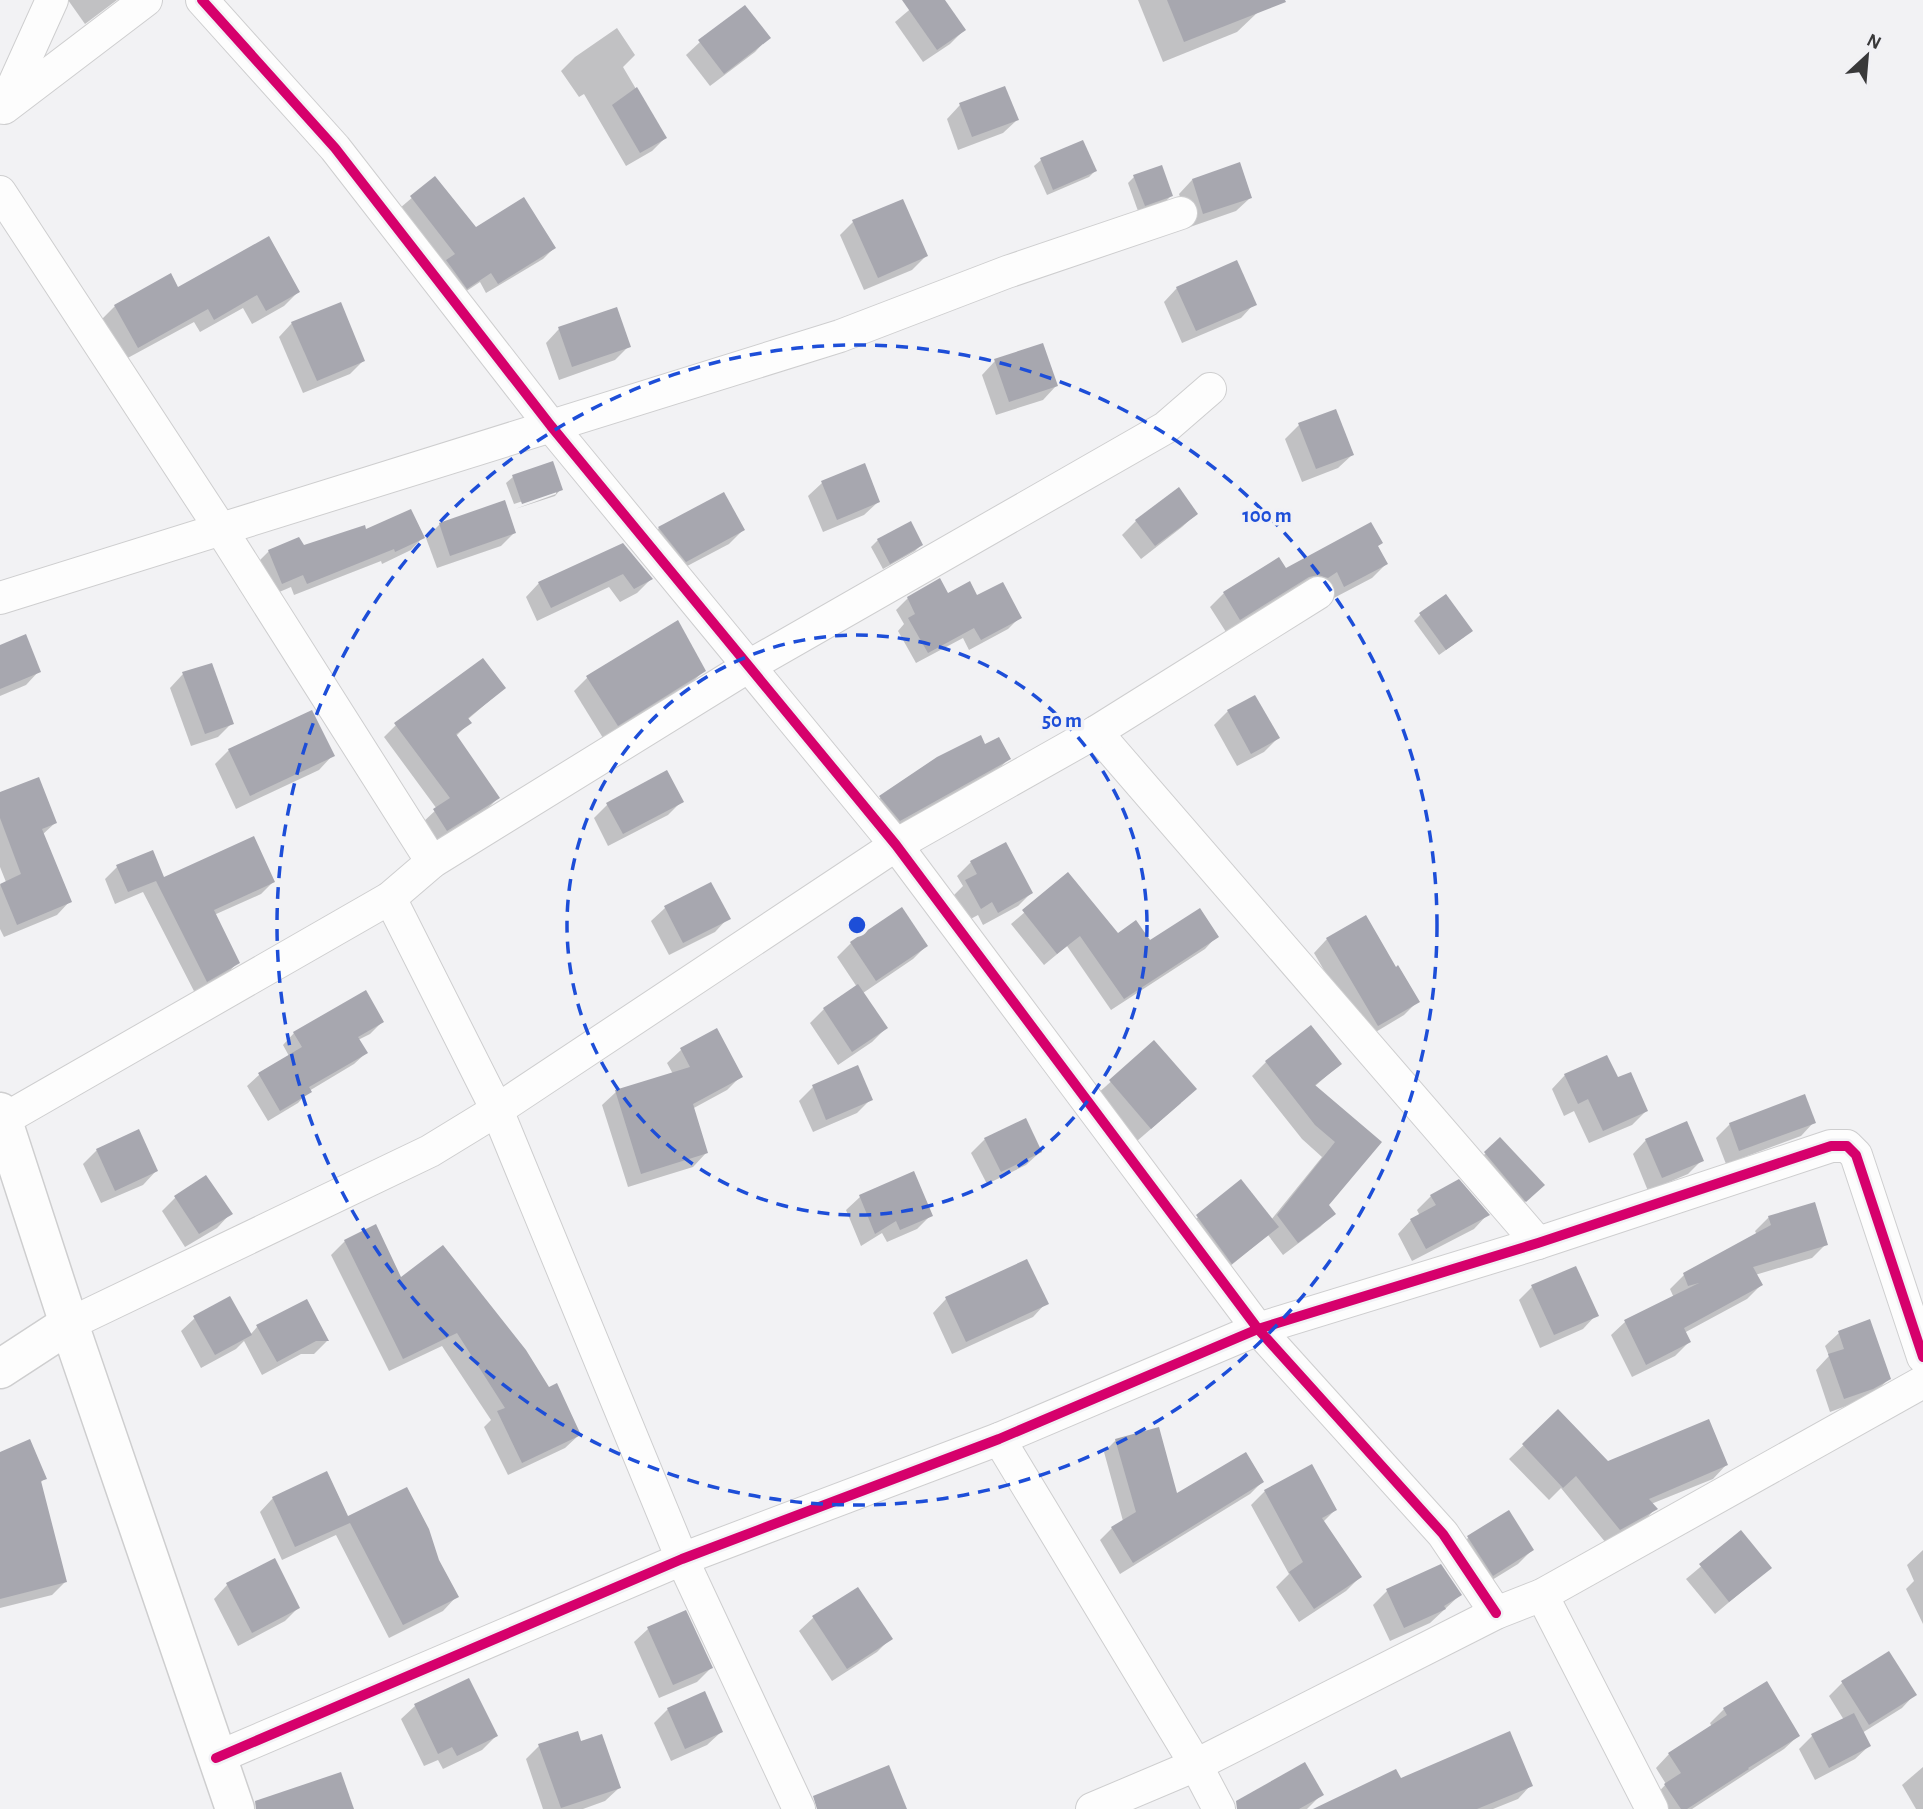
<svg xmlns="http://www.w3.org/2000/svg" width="1923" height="1809" viewBox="0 0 1923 1809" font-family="'Alegreya Sans',sans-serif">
<rect width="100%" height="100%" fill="#f2f2f4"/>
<g fill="#0003">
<polygon points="68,0 117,0 85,24"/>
<polygon points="921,0 943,0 964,30 950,44 923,62 895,22"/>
<polygon points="1138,0 1253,0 1258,12 1237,32 1163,62"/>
<polygon points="617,28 635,55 623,67 665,138 652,151 626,166 584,94 579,97 561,71 575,57"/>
<polygon points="768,38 755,52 710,86 686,55 700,42"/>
<polygon points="960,105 1017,120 1003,133 958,150 947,119"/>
<polygon points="1083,142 1095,171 1089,177 1047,195 1034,166 1041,160"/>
<polygon points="1134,177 1171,196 1165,202 1138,211 1128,183"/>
<polygon points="434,179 475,230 554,248 543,259 486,293 480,282 456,298 400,208"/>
<polygon points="1192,180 1250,198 1236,211 1190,227 1179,194"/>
<polygon points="853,222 926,256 912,270 864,290 840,235"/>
<polygon points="1177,288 1254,304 1241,318 1182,343 1164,302"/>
<polygon points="178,290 298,292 284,306 252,324 243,308 200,332 194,322 124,360 101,320 115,306"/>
<polygon points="292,323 363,361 350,374 303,393 279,337"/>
<polygon points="559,329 629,346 615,360 559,380 546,343"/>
<polygon points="995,361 1056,386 1043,400 996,415 982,375"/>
<polygon points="1299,425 1352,455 1338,468 1302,482 1285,439"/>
<polygon points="513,477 561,489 555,496 515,509 556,494 556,490 514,504 506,483"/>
<polygon points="822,483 878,502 864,515 823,532 808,496"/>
<polygon points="1178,490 1196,514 1182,527 1141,559 1122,535 1136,521"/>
<polygon points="723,494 743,530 729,544 672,574 645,541 659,528"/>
<polygon points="440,524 514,533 501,546 437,568 426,538"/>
<polygon points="365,531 423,537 411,550 382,564 381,561 294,595 291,587 270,596 256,564 269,551 303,547"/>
<polygon points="878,540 921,545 915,551 883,569 871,547"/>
<polygon points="623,545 651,579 637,593 620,602 609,587 537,621 526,597 539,583"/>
<polygon points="1376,547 1386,564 1372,578 1330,600 1226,632 1210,607 1224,593 1278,559 1285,570"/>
<polygon points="939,580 947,595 977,598 1020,617 1008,629 969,650 963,638 916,663 898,631 904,624 896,610 908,598"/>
<polygon points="1421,614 1464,637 1439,655 1414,621"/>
<polygon points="0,647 39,671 26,685 0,696"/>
<polygon points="704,671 690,684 603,738 574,691 588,677"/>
<polygon points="183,674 232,723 218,737 191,746 170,688"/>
<polygon points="504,688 467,720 469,723 456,736 498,798 486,810 435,842 422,823 437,809 384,737 396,725"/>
<polygon points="1228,711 1278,738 1264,752 1237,766 1214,725"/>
<polygon points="311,712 332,756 319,770 236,809 215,764 229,750"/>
<polygon points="985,746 1009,759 995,772 886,834 867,811 881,797"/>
<polygon points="0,794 55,823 42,835 70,901 57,915 4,937 0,929 0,885 6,882 0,867"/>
<polygon points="682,801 668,815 608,846 594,818 607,805"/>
<polygon points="971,862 1031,893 1018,906 983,925 978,915 967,921 953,896 963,886 957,876"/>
<polygon points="117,867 163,879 273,882 261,894 214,915 238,962 226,975 195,993 143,892 115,904 105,879"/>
<polygon points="1068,875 1117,935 1150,942 1217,936 1205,949 1111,1010 1067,946 1044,965 1011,924"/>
<polygon points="711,885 728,918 715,932 669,955 651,921 665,908"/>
<polygon points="1327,939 1395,969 1418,1001 1404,1015 1364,1039 1314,953"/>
<polygon points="851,943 926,946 913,959 863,993 886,1028 872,1042 838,1065 810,1023 824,1009 857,987 837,957"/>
<polygon points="382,1022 370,1034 358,1040 366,1053 354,1064 309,1091 298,1103 268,1121 247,1086 259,1075 289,1056 283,1045 294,1033"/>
<polygon points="1154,1043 1181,1103 1137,1141 1096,1095"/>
<polygon points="681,1050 741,1076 727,1090 692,1109 706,1153 693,1167 628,1187 602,1105 616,1092 673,1074 667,1063"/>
<polygon points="1266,1062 1340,1064 1314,1087 1380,1143 1327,1205 1333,1214 1320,1227 1283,1255 1268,1235 1218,1276 1183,1230 1240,1181 1271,1220 1322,1157 1302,1139 1252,1076"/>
<polygon points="1565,1075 1617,1080 1646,1111 1632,1125 1589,1143 1574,1111 1564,1116 1552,1089"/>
<polygon points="813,1087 871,1099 857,1113 813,1132 799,1101"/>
<polygon points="1814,1122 1801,1136 1726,1164 1716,1138 1730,1124"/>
<polygon points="985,1139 1040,1152 1026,1165 987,1184 971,1153"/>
<polygon points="1500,1140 1529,1198 1512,1214 1471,1167"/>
<polygon points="1646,1140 1702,1160 1688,1174 1648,1191 1633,1154"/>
<polygon points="97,1150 156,1171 143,1185 101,1203 83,1164"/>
<polygon points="913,1174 931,1215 917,1229 887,1242 882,1233 861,1246 846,1210 860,1197"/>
<polygon points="1458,1182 1487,1215 1474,1229 1412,1261 1398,1234 1411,1220 1420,1216 1417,1210 1431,1196"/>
<polygon points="176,1197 230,1214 217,1228 185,1247 162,1211"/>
<polygon points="1769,1217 1826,1244 1812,1258 1755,1275 1761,1285 1747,1299 1684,1333 1689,1342 1675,1356 1632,1377 1611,1335 1625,1322 1674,1298 1670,1289 1684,1275 1757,1235 1755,1231"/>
<polygon points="345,1241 401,1280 579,1435 565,1448 508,1475 484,1427 491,1420 442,1346 389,1371 331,1255"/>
<polygon points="1532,1287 1596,1315 1583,1329 1540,1348 1519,1300"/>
<polygon points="946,1299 1046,1303 1033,1317 952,1354 933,1313"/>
<polygon points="195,1318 250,1335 257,1327 327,1341 314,1354 301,1354 262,1375 244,1341 236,1349 201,1368 181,1331"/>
<polygon points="1839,1333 1889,1379 1875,1392 1857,1402 1830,1412 1816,1370 1829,1356 1825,1346"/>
<polygon points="1558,1412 1608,1463 1726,1465 1713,1479 1651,1504 1655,1509 1642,1523 1606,1543 1561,1488 1549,1500 1509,1459"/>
<polygon points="1116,1440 1176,1496 1262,1482 1250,1494 1120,1574 1100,1540 1112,1528 1123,1521 1104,1452"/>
<polygon points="0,1454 45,1478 40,1483 66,1581 52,1595 0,1608"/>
<polygon points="1265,1491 1335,1510 1323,1522 1360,1577 1346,1591 1299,1622 1276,1587 1289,1574 1251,1505"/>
<polygon points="273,1498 347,1518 438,1560 456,1597 443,1611 389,1638 336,1535 282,1560 260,1512"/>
<polygon points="1508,1513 1532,1550 1518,1564 1479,1588 1454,1551 1468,1538"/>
<polygon points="1741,1533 1770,1568 1715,1614 1686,1579"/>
<polygon points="1923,1550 1923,1624 1906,1589 1914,1581 1907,1565"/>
<polygon points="1441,1567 1460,1595 1430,1623 1390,1641 1373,1605 1387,1591"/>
<polygon points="227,1585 298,1608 285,1621 238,1646 214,1599"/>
<polygon points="857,1589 891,1638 877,1652 832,1681 799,1631 813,1618"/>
<polygon points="648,1629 711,1668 697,1682 659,1698 634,1642"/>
<polygon points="1843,1682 1915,1694 1902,1708 1862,1733 1869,1746 1855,1759 1815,1780 1799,1749 1812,1736 1844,1720 1829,1696"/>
<polygon points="1766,1684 1798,1736 1784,1749 1692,1809 1658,1809 1652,1799 1666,1784 1656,1768 1669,1754 1712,1727 1710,1723 1724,1709"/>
<polygon points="415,1706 496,1736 482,1750 443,1769 438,1760 424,1766 401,1719"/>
<polygon points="668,1709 721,1732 707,1745 671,1761 654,1723"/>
<polygon points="580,1743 619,1788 605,1801 583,1809 543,1809 526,1759 539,1746"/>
<polygon points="1923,1767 1923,1809 1916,1809 1902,1785"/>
<polygon points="1400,1780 1531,1785 1518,1799 1493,1809 1333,1809"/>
<polygon points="1322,1794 1307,1809 1247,1809"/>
</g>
<g fill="#a7a7af">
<polygon points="902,0 945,0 966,30 937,50"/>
<polygon points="1167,0 1285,0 1286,2 1184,42"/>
<polygon points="745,5 771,38 724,74 698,40"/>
<polygon points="1005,86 1019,120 972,137 959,103"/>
<polygon points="637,87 667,138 640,153 612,105"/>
<polygon points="1083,140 1097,171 1053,190 1040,158"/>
<polygon points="1240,162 1252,198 1203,214 1192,179"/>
<polygon points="1162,165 1173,196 1145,206 1133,175"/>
<polygon points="435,176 476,227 524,197 556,248 498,284 491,273 467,289 446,260 455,254 410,196"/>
<polygon points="903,199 928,256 878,278 852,220"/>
<polygon points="269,236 300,292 266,311 257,295 214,320 208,309 138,348 114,305 171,273 178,287"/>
<polygon points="1237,260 1257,305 1196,331 1176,287"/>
<polygon points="341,302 365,361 317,381 291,322"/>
<polygon points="617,307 631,347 572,367 558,327"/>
<polygon points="1043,343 1058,386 1009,402 994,359"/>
<polygon points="1336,409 1354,455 1316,469 1298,423"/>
<polygon points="553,461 563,490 522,504 512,475"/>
<polygon points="865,463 880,502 837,520 821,481"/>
<polygon points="1179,487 1198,514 1155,546 1135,520"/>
<polygon points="724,492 745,530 686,562 658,527"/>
<polygon points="505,500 516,533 450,556 439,523"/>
<polygon points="411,509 425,538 395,552 394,549 307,584 303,575 282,584 268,550 299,537 304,545 365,525 366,529"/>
<polygon points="911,521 923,545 890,564 877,539"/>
<polygon points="1371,522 1383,543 1378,546 1388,564 1344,587 1337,572 1328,578 1318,575 1309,577 1240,620 1223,592 1279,557 1286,568"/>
<polygon points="623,543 653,579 634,589 623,574 551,608 538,582"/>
<polygon points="940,578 948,593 970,581 977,595 1003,582 1022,618 981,640 974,628 928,653 908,618 915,614 907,597"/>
<polygon points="1446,594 1473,631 1446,650 1419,613"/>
<polygon points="678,620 706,671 618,726 586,676"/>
<polygon points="26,634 41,672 0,689 0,645"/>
<polygon points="483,658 506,688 468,718 472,723 456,734 500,798 447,831 433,809 450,798 394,723"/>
<polygon points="212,663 234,724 205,734 182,672"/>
<polygon points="1255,695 1280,738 1251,754 1227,710"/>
<polygon points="312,710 335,756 250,796 228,749"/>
<polygon points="981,735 985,744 999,737 1011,759 900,821 879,796 937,757"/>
<polygon points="667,770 684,802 623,834 606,803"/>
<polygon points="39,777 57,823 42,829 72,902 17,925 0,884 21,874 0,818 0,792"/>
<polygon points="254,836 275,882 214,910 240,963 207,982 156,881 128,892 116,865 153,850 164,877"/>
<polygon points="1006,842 1033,893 998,913 992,902 981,909 965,880 977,874 970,861"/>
<polygon points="1068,872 1118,933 1136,920 1150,940 1200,908 1219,937 1124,999 1080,936 1057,954 1022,910"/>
<polygon points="711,882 731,919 683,943 664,906"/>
<polygon points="902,907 928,946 876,981 850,942"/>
<polygon points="1366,915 1396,967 1398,965 1420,1002 1378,1026 1326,938"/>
<polygon points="858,984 888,1028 852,1052 823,1008"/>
<polygon points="366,990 384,1022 358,1037 368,1053 309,1087 312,1092 280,1111 258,1073 302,1047 293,1032"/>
<polygon points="1311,1025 1342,1064 1315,1085 1382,1142 1329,1205 1336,1214 1298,1243 1277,1215 1335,1142 1315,1125 1265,1061"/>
<polygon points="717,1028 743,1077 693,1104 708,1153 641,1174 615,1090 690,1067 680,1048"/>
<polygon points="1154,1040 1197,1089 1151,1129 1109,1080"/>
<polygon points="1607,1055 1618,1077 1631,1072 1648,1111 1603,1131 1588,1099 1578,1104 1564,1074"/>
<polygon points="858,1065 873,1100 826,1120 812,1085"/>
<polygon points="1805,1094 1816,1123 1739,1151 1729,1123"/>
<polygon points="1026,1118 1042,1152 1001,1172 984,1138"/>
<polygon points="1687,1121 1704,1161 1662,1178 1645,1139"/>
<polygon points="139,1129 158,1171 115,1191 96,1149"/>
<polygon points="1500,1137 1545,1185 1526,1202 1484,1152"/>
<polygon points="914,1171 933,1216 900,1230 896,1221 875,1234 859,1195"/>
<polygon points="206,1175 233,1214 199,1234 174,1196"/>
<polygon points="1241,1179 1279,1227 1232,1264 1196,1215"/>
<polygon points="1459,1179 1490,1215 1426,1249 1410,1219 1436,1205 1430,1195"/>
<polygon points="1815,1202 1828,1245 1753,1267 1763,1285 1684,1328 1691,1342 1646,1365 1624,1320 1699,1283 1688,1286 1683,1273 1771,1225 1768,1216"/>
<polygon points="376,1224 401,1277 443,1245 526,1350 549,1387 557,1383 581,1435 522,1463 497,1411 505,1408 457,1333 403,1359 344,1240"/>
<polygon points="1027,1259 1049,1304 966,1342 945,1297"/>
<polygon points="1576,1266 1599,1316 1554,1335 1531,1285"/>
<polygon points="230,1296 252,1335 215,1355 193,1316"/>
<polygon points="307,1299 329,1341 316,1341 277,1362 256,1325"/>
<polygon points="1870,1319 1891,1379 1873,1389 1844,1399 1828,1354 1844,1349 1838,1331"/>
<polygon points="1558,1409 1608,1461 1709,1419 1728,1465 1649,1499 1658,1509 1620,1530 1576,1476 1563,1488 1522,1444"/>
<polygon points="1159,1427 1177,1493 1246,1452 1264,1482 1133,1563 1111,1527 1136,1512 1115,1439"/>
<polygon points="30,1439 47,1479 41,1481 67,1582 0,1599 0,1452"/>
<polygon points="1312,1464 1337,1510 1322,1518 1362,1577 1314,1609 1289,1572 1303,1562 1264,1490"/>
<polygon points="327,1471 348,1516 407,1487 429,1529 439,1560 459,1597 403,1625 350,1523 295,1547 272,1497"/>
<polygon points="1509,1510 1534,1550 1493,1576 1467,1536"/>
<polygon points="1741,1530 1772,1568 1729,1602 1699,1564"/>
<polygon points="275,1558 300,1608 252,1633 226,1583"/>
<polygon points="1441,1564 1462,1595 1444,1606 1446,1609 1404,1628 1386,1589"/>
<polygon points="858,1587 893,1639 847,1669 812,1616"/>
<polygon points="686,1610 713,1668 673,1685 647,1627"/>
<polygon points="1889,1651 1917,1695 1869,1725 1841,1681"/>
<polygon points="469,1678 498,1736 457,1756 452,1747 438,1754 414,1704"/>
<polygon points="1767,1681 1800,1736 1748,1768 1749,1769 1687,1809 1681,1809 1664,1784 1681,1773 1668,1753 1727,1715 1723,1708"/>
<polygon points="705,1691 723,1732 685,1749 667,1708"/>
<polygon points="1854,1713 1871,1746 1829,1768 1811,1734"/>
<polygon points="578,1731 581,1741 602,1734 621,1788 561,1808 538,1744"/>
<polygon points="1510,1731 1533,1786 1477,1809 1313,1809 1396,1769 1401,1778"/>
<polygon points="1305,1762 1324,1795 1299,1809 1237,1809 1236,1801"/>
<polygon points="889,1765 907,1809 817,1809 813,1796"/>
<polygon points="341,1772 354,1809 256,1809 255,1801"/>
</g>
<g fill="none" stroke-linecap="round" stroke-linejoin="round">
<defs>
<g id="minor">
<polyline points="202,0 335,148 551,426 896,845 1258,1329 1443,1534 1496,1613"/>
<polyline points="5,104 52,0"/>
<polyline points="4,108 146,0"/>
<polyline points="0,192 222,531 432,862"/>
<polyline points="0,598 840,336 1007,272 1181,213"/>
<polyline points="1096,732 1538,1243"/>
<polyline points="390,898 497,1110 682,1559 799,1809"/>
<polyline points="3,1120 390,898 432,862 749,666 1165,428 1210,389"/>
<polyline points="69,1324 430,1151 497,1110 896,845 1096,732 1318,593"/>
<polyline points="999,1439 1196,1765 1219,1809"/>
<polyline points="1542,1595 1652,1809"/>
<polyline points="216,1758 682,1559 999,1439 1258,1329 1538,1243 1831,1146 1847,1146 1856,1155 1923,1357"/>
<polyline points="1092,1809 1196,1765 1496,1613 1542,1595 1923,1382"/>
</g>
<g id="tertiary">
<polyline points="0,1112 69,1324 235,1809"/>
<polyline points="0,1369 69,1324"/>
</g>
</defs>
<use href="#minor" stroke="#cececf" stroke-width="34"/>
<use href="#tertiary" stroke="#cececf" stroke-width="41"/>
<use href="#minor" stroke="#fdfdfd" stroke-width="32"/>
<use href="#tertiary" stroke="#fdfdfd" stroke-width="38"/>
<defs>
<g id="cycleway">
<polyline points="202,0 335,148 551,426 896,845 1258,1329 1443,1534 1496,1613"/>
<polyline points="216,1758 682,1559 999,1439 1258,1329 1538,1243 1831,1146 1847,1146 1856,1155 1923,1357"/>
</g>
</defs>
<use href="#cycleway" stroke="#f1f1f5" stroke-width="15"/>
<use href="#cycleway" stroke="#d6006c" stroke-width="10"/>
</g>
<g fill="none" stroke="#1d4ed8" stroke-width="3.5" stroke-dasharray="12 9">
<circle cx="857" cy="925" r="290"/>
<circle cx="857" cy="925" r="580"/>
</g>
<circle cx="857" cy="925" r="10" fill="#1d4ed8" stroke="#f1f1f5" stroke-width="3.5"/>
<g font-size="21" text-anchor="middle" font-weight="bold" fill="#1d4ed8" stroke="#f1f1f5" stroke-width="7" stroke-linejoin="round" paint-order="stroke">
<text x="1267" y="522">100 m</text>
<text x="1062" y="727">50 m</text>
</g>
<g transform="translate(1867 56) rotate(26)" stroke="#f1f1f5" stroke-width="5" paint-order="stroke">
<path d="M0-5L12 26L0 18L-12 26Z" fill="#39393a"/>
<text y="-10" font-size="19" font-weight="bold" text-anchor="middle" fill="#39393a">N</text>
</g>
</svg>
